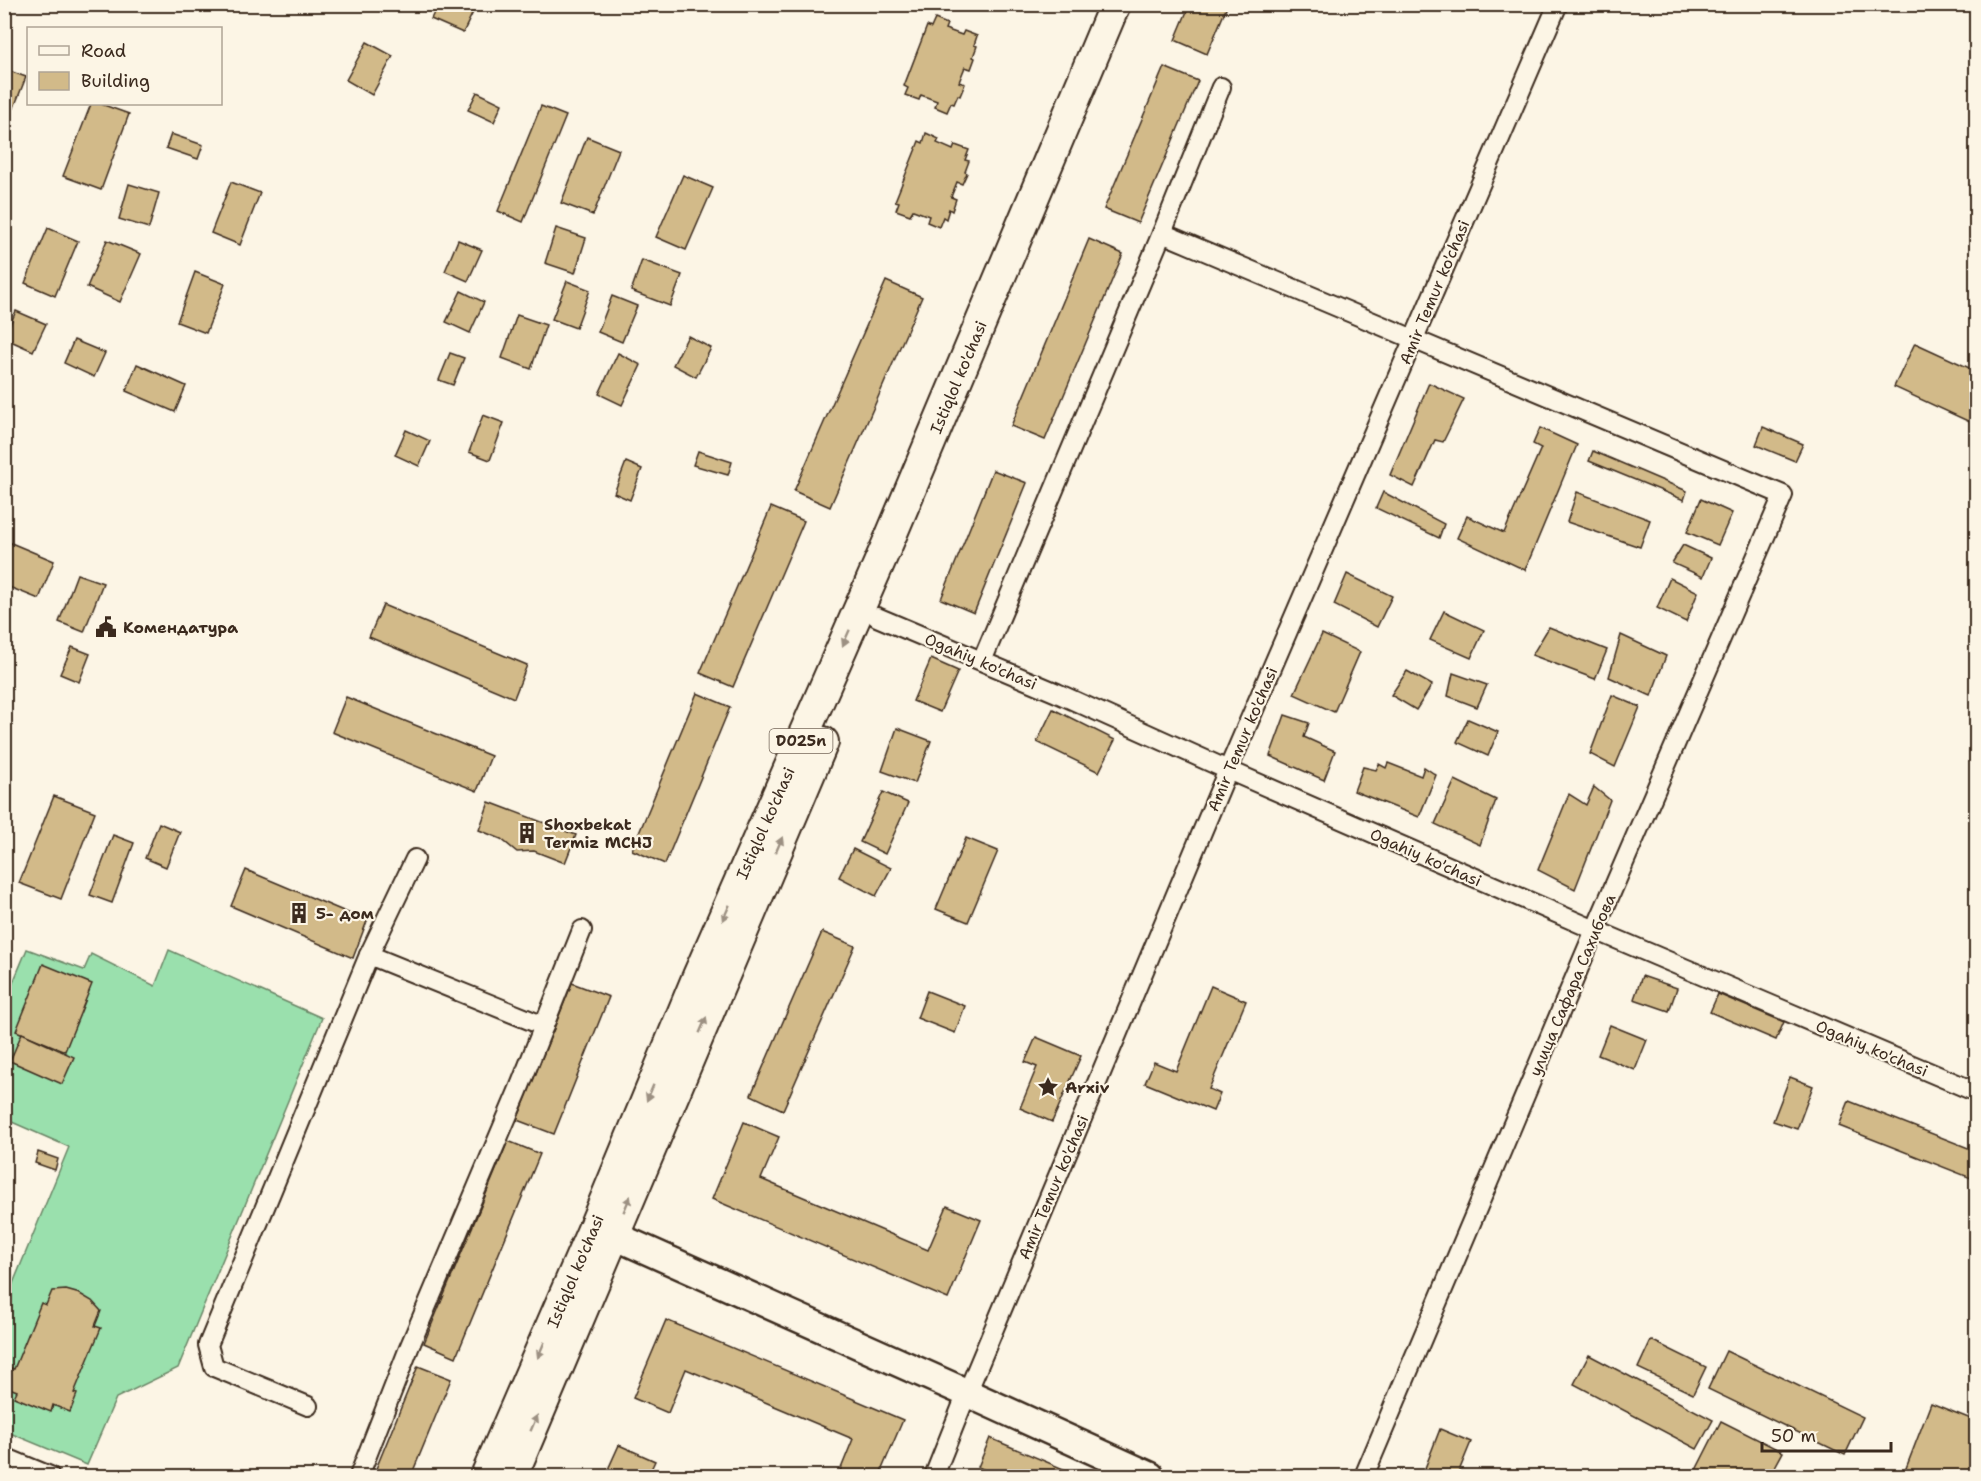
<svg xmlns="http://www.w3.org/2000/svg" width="1981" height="1481" viewBox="0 0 1981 1481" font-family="'Shantell Sans',sans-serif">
<rect width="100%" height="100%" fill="#fcf5e5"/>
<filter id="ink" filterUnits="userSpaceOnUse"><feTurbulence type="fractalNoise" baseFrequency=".0167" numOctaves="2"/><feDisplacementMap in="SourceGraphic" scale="12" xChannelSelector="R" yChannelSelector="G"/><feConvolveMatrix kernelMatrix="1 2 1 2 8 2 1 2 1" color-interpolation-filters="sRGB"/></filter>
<g filter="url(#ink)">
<polygon fill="#9ae0ad" stroke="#6a8566" stroke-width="1.5" points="27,949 84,970 91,954 155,986 169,950 322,1018 178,1368 116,1398 87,1465 5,1431 5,1303 69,1147 5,1119 5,1002"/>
<g fill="#d2ba89" stroke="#3b2a1e" stroke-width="1.5">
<polygon points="438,4 468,4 475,8 463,33 431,19"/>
<polygon points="1190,4 1228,4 1207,54 1175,40"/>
<polygon points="935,19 947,24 945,29 962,35 964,31 977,36 974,45 977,46 973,57 975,58 971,69 965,67 959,82 965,84 960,96 958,95 954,104 951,103 947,112 935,107 937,101 921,95 919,100 905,95 908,88 904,86 927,26 931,28"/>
<polygon points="367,42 393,56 372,95 346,80"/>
<polygon points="1164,67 1198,81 1138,223 1104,209"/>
<polygon points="4,69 26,77 4,133"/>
<polygon points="477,92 502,104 494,122 468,110"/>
<polygon points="91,104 101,104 129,114 101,190 63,176"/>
<polygon points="541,106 566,116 523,222 498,211"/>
<polygon points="926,133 939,139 937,143 953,150 955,145 969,150 965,160 969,161 965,172 967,173 962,184 957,182 951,197 956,199 952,211 949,209 946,219 943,217 939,227 927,222 929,216 913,210 910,215 896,210 899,202 895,201 919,141 923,143"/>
<polygon points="171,134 203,145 198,159 166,148"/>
<polygon points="587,137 619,150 593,215 561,203"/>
<polygon points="683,175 713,188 686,250 656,237"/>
<polygon points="231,182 260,193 240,245 211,233"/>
<polygon points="129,184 159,193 149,228 119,219"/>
<polygon points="48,228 78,241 55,296 25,283"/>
<polygon points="556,228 586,238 575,273 545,263"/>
<polygon points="1089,239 1123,254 1045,440 1011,426"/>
<polygon points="107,240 141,254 120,302 87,287"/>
<polygon points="458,240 482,250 468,281 445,271"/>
<polygon points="642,260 682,275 670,306 631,291"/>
<polygon points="195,272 225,284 206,333 177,322"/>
<polygon points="567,281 590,290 576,328 552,319"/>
<polygon points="886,281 922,297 830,507 794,491"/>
<polygon points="461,291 484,302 470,333 446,322"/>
<polygon points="612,296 637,306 622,342 598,332"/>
<polygon points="16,311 46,324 33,351 4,338"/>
<polygon points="517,315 546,325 531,369 502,358"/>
<polygon points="688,336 711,348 696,377 673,365"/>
<polygon points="74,340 105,353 94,377 64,363"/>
<polygon points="1915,343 1976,371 1976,414 1972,423 1894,387"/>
<polygon points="450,353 464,358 453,385 439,380"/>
<polygon points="618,353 641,365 622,405 599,394"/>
<polygon points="137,364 186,386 175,412 126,391"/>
<polygon points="1429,383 1464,399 1443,442 1435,440 1414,487 1390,475"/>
<polygon points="483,415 504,423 490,460 469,452"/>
<polygon points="1763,427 1803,444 1795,461 1756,445"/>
<polygon points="1540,428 1577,445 1525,570 1457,538 1467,516 1504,533 1541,448 1533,444"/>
<polygon points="406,430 430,441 419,466 395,455"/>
<polygon points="698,451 732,462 728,475 693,465"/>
<polygon points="1593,451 1687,491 1684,500 1589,461"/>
<polygon points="626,462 642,469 630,500 614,493"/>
<polygon points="993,470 1027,483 974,613 941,599"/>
<polygon points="1383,492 1444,524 1439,538 1376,508"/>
<polygon points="1577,492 1650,520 1640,547 1567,522"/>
<polygon points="1701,499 1732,513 1718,545 1687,532"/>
<polygon points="771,507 804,521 733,687 700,673"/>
<polygon points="4,540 54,561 39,599 4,585"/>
<polygon points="1683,545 1711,558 1703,577 1672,563"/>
<polygon points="77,574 103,583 84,632 59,622"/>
<polygon points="1347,574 1392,596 1377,627 1334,605"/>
<polygon points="1670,578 1698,592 1686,622 1657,608"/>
<polygon points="383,605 527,665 514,698 369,637"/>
<polygon points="1444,611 1484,630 1471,658 1430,640"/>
<polygon points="1549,627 1607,650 1595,679 1532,655"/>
<polygon points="1322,634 1360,652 1334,712 1294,694"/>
<polygon points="1621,635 1666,656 1651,696 1609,677"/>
<polygon points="72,647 90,654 79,682 60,674"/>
<polygon points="931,659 958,671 940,712 913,701"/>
<polygon points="1407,671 1432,685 1416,710 1391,695"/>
<polygon points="1453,673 1487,685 1477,707 1448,696"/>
<polygon points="697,693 730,707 665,864 632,850"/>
<polygon points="1612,695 1640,707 1615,767 1590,754"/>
<polygon points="346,697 491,756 477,791 332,732"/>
<polygon points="1053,709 1115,740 1099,772 1037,742"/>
<polygon points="1285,715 1309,723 1304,737 1335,751 1324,780 1270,756"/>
<polygon points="1468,719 1498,732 1488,756 1457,742"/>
<polygon points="897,728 931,741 915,783 882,771"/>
<polygon points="1388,763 1421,776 1424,767 1436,775 1419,817 1354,791 1363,767 1376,770 1379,764 1386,768"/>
<polygon points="1455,780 1496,800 1480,845 1435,824"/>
<polygon points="1594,787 1610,800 1575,889 1538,870 1569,794 1586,805"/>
<polygon points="883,792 908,803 885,854 860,842"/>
<polygon points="54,796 95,812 61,899 19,883"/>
<polygon points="489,802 576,835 565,863 534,851 517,852 501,839 479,830"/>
<polygon points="159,823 180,832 166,867 145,858"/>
<polygon points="113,835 134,843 112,903 90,895"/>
<polygon points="966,838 998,851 968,922 936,909"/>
<polygon points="853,849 891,868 876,896 839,877"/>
<polygon points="246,870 367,921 353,958 231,906"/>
<polygon points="822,932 855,946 783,1110 751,1095"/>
<polygon points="43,964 92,984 65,1051 16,1031"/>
<polygon points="1642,976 1677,988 1669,1011 1634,999"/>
<polygon points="572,983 609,997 554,1134 517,1120"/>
<polygon points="1211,986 1246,1001 1209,1089 1220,1094 1213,1111 1145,1083 1154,1062 1176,1071"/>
<polygon points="927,991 965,1006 955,1033 917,1018"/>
<polygon points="1718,994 1784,1022 1776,1040 1710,1012"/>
<polygon points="1610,1025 1647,1040 1635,1070 1598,1055"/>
<polygon points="22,1033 74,1057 62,1084 10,1061"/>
<polygon points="1036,1037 1081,1056 1052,1122 1020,1108 1037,1067 1025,1062"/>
<polygon points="1790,1077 1813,1086 1797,1129 1773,1121"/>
<polygon points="1849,1101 1976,1151 1976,1180 1839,1126"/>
<polygon points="744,1122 779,1137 761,1179 928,1250 947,1206 981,1220 948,1299 712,1199"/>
<polygon points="508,1141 540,1154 456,1357 424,1343"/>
<polygon points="38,1152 58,1159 55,1170 35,1163"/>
<polygon points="66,1290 80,1294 92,1301 101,1311 95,1326 101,1328 74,1393 77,1394 70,1412 53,1405 51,1412 14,1397 17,1391 4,1386 4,1382 10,1368 14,1369 41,1303 46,1305 52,1291"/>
<polygon points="666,1320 903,1420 879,1476 838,1476 853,1439 686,1369 668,1413 633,1398"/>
<polygon points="1651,1340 1706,1367 1693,1394 1638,1368"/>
<polygon points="1726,1351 1863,1417 1845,1455 1708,1389"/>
<polygon points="1589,1355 1713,1420 1697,1449 1574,1384"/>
<polygon points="418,1366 451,1379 411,1476 373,1476"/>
<polygon points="1931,1403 1976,1421 1976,1476 1903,1476"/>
<polygon points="1721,1421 1783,1452 1770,1476 1693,1476"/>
<polygon points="1440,1429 1471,1442 1457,1476 1422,1476"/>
<polygon points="990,1438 1075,1474 1074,1476 999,1476 978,1467"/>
<polygon points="619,1445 655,1461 648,1476 605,1476"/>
</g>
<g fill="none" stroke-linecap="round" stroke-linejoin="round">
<defs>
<g id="street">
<polyline points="1162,233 1783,495 1595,930 1364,1476"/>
<polyline points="877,617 1057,693 1228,770 1595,930 1976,1092"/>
<polyline points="982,661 1162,233 1221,87"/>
<polyline points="369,955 544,1026"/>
<polyline points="308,1406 214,1367 208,1345 369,955 415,859"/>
<polyline points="4,1457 50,1476"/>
<polyline points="359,1476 409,1348 518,1091 582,930"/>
<polyline points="934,1476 967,1393 1228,770 1558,4"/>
</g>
<polyline id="secondary" points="595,1227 967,1393 1150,1476"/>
<g id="primary">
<polyline points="486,1476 594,1227 698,976 887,545 1115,4"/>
<polyline points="512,1476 823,742"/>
</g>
</defs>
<use href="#street" stroke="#3b2a1e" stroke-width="22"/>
<use href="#secondary" stroke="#3b2a1e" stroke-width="32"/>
<use href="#primary" stroke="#3b2a1e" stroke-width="34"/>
<use href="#street" stroke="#fcf5e5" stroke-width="18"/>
<use href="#secondary" stroke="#fcf5e5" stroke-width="27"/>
<use href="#primary" stroke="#fcf5e5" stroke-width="30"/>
</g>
<defs><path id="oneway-solid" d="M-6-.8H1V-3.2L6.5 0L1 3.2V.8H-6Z" transform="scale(1.5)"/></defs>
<g fill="#9c9082">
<use href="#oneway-solid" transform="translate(846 638) rotate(114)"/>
<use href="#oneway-solid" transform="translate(779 845) rotate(-67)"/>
<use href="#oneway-solid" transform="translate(726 913) rotate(114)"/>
<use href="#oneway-solid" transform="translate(703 1025) rotate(-67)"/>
<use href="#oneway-solid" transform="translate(650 1093) rotate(113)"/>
<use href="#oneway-solid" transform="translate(627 1204) rotate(-67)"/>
<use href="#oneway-solid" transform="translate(541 1350) rotate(113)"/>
<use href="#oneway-solid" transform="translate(534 1423) rotate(-67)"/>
</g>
</g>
<defs>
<symbol id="civic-bare" viewBox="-9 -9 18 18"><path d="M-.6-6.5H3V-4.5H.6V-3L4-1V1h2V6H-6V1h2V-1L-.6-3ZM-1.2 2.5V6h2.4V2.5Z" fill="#3b2a1e" stroke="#fcf5e5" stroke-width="2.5" paint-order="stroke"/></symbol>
<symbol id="building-bare" viewBox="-9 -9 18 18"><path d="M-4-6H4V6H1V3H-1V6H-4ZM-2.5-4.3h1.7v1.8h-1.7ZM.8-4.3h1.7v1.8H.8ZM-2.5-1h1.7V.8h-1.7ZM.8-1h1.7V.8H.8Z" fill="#3b2a1e" stroke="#fcf5e5" stroke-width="2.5" paint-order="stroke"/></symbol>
<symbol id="sight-bare" viewBox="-9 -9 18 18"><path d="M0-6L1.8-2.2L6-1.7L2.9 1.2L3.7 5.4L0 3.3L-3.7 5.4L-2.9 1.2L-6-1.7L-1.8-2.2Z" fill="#3b2a1e" stroke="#fcf5e5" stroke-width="2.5" paint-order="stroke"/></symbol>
</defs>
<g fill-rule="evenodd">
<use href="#civic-bare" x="91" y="612" width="30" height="30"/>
<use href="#building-bare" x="512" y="818" width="30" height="30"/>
<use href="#building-bare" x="284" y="898" width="30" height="30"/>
<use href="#sight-bare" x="1033" y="1072" width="30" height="30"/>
</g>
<g text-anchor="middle" stroke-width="4.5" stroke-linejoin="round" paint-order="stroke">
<rect fill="#fcf5e5" stroke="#75675a" stroke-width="1.5" x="769.5" y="729" width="63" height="24" rx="4.5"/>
<g font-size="15" font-weight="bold" fill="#3b2a1e">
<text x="801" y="746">D025n</text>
</g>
<g font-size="16" fill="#3b2a1e" stroke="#fcf5e5">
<text transform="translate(1434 292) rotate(-67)" y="6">Amir Temur ko'chasi</text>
<text transform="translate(958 377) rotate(-67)" y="6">Istiqlol ko'chasi</text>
<text transform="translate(981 661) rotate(23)" y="6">Ogahiy ko'chasi</text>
<text transform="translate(1242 739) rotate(-67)" y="6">Amir Temur ko'chasi</text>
<text transform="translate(765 823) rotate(-66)" y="6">Istiqlol ko'chasi</text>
<text transform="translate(1426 857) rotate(24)" y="6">Ogahiy ko'chasi</text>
<text transform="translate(1572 985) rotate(-67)" y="6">улица Сафара Сахибова</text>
<text transform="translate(1872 1048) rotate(23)" y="6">Ogahiy ko'chasi</text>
<text transform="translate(1053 1187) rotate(-67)" y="6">Amir Temur ko'chasi</text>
<text transform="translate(575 1271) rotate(-67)" y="6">Istiqlol ko'chasi</text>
</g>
<g font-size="16" font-weight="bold" fill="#3b2a1e" stroke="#fcf5e5" text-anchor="start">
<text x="123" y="633">Комендатура</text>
<text x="544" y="830">Shoxbekat<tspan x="544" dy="18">Termiz MCHJ</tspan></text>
<text x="316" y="919">5- дом</text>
<text x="1065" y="1093">Arxiv</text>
</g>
</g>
<rect width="1981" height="1481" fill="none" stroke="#fcf5e5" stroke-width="24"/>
<rect x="12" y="12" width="1957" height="1457" fill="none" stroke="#3b2a1e" stroke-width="2" filter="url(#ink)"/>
<rect x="27" y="27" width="195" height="78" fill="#fcf5e5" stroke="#afa495" stroke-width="1.5"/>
<rect x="39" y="46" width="30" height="9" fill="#fcf5e5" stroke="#afa495" stroke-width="1.5"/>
<text x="81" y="57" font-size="18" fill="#3b2a1e">Road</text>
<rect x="39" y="72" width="30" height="18" fill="#d2ba89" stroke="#afa495" stroke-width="1.5"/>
<text x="81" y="87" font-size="18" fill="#3b2a1e">Building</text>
<path d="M1762 1442v9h129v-9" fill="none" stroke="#3b2a1e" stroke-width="3"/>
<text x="1771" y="1442" font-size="18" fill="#3b2a1e" stroke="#fcf5e5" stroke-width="4.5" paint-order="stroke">50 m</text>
</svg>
